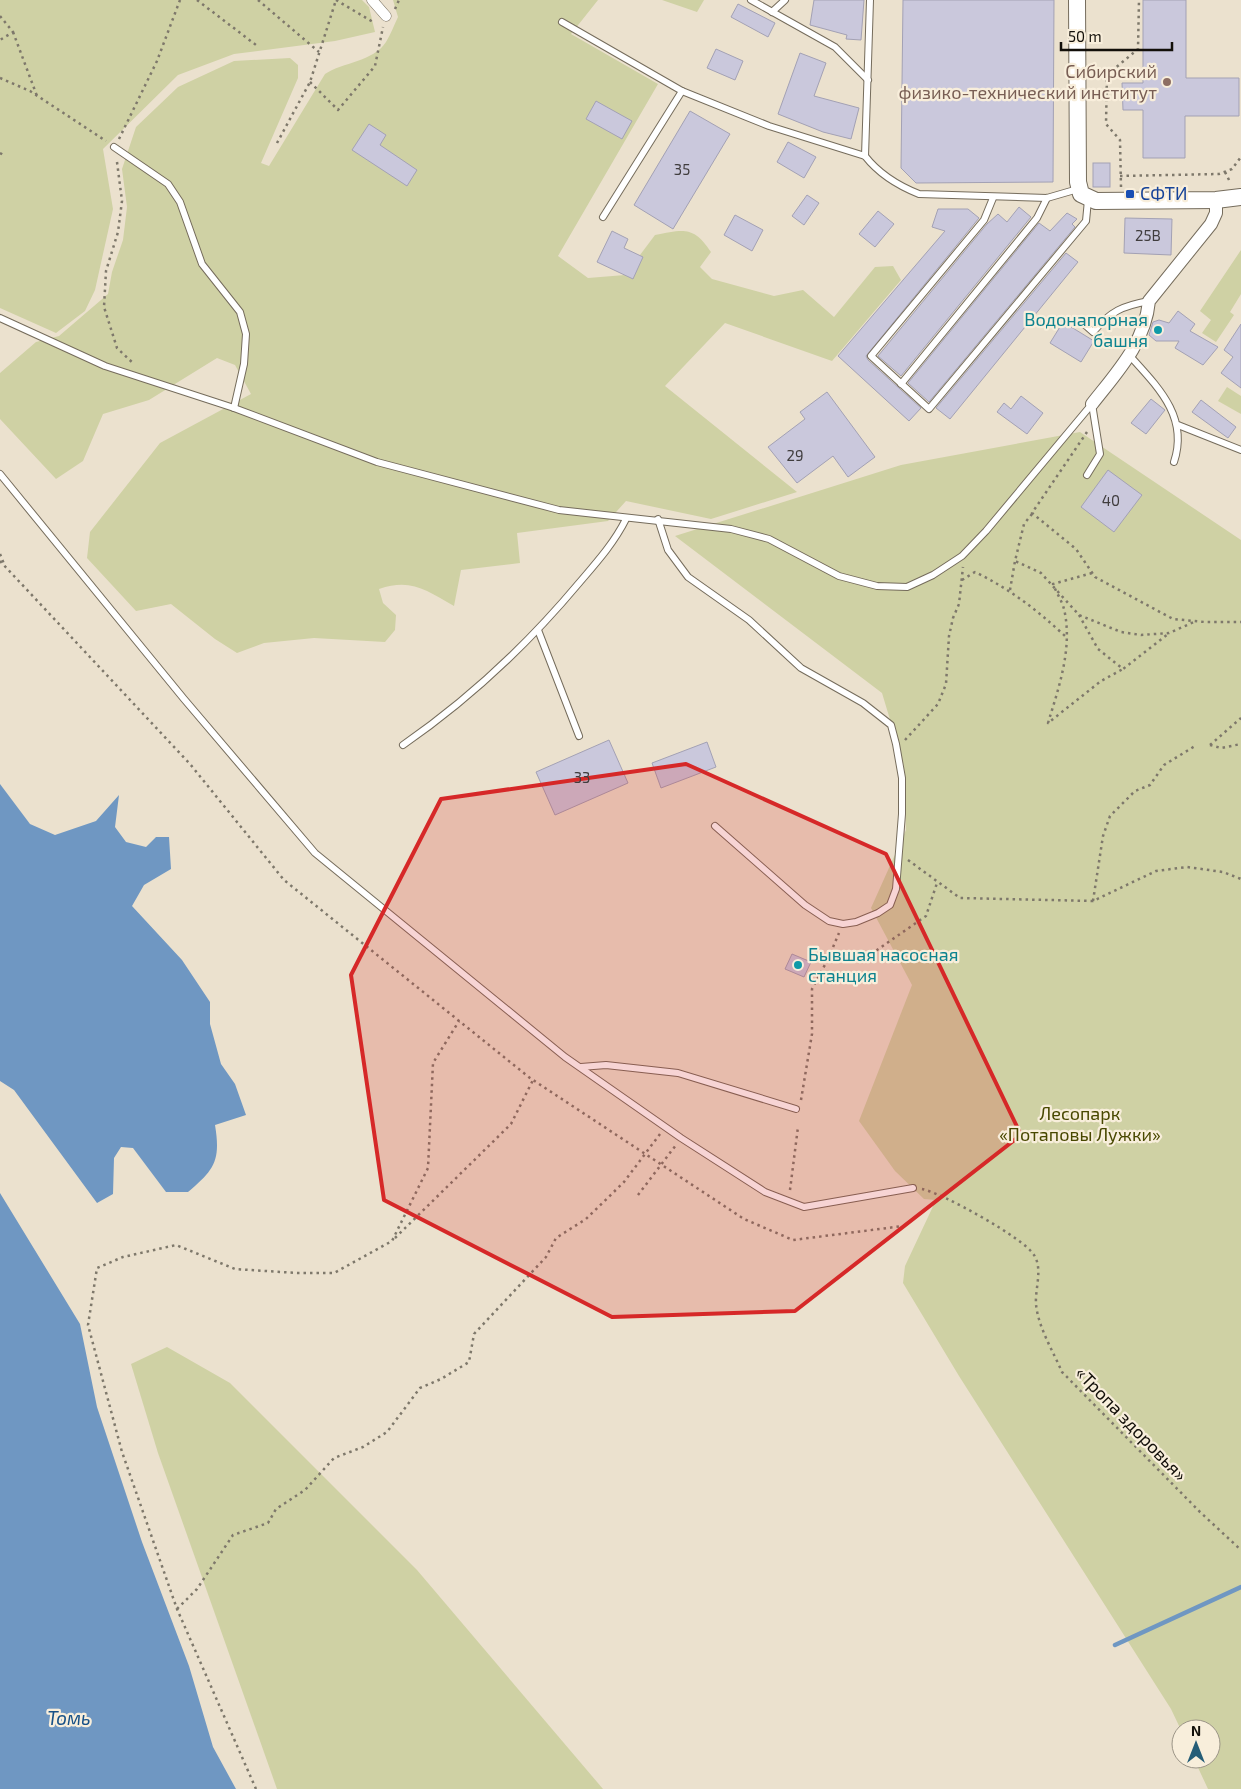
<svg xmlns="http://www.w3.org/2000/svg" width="1241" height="1789" viewBox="0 0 1241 1789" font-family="'Exo 2',sans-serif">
<rect width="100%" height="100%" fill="#ebe1ce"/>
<g fill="#cfd1a4">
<polygon points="0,0 362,0 369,7 375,32 335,41 234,54 178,75 103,149 113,209 95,290 85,311 56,333 0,308"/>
<path d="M393,0h205l-27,34 87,50 -100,172 30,22 37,-3 30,-40c29,-6 39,-9 56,17l-11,15 12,12 62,17 29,-6 31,27 41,-50 18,-1 8,14 -69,81 -107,-38 -60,63 132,106 -86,27 -85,-18 -18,20 -91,12 3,30 -59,7 -7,36c-28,-16 -43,-28 -75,-17l4,14 13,12 -1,15 -10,12 -71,-4 -50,5 -27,10 -22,-14 -44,-35 -35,7 -49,-53 3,-26 70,-89 91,-49 -16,-29 -18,-7 -68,42 -46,14 -20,47 -27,18 -56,-60v-46l36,-31 23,-6 49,-42 4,-22 11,-32 4,-33 -5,-38 14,-42 42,-40 56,-26 56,-3 8,7v13l-37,85 8,3 56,-92c18,-12 48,-12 61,-32 5,-8 8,-17 12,-25z"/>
<polygon points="662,0 704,0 697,12"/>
<polygon points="1241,250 1241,294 1230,312 1234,315 1216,342 1202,333 1211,320 1200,311"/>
<polygon points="1227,387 1241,396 1241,414 1218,401"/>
<polygon points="1080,432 1241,540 1241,1789 1208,1789 1194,1759 1211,1759 1211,1729 1181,1730 1171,1709 959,1376 903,1283 905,1266 936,1200 924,1199 895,1171 859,1121 912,985 871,908 906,830 904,766 882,693 675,536 901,465"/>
<polygon points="167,1347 230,1383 417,1570 603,1789 277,1789 158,1453 131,1364"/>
</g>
<g fill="#6f97c2">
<path d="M0,784l30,40 25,11 41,-14 23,-26 -4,32 11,15 20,5 10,-10h13l2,32 -27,16 -12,21 50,54 28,42v22l11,40 14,20 11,31 -31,10c6,36 -1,45 -27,67h-22l-33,-44 -12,-1 -7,11 -1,36 -16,9 -83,-113 -14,-9z"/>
<polygon points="0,1193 80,1324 97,1407 142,1542 189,1666 213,1747 236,1789 0,1789"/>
</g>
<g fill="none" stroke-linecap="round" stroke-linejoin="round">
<polyline stroke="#6f97c2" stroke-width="4.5" points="1115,1645 1241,1587"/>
</g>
<g fill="#cac8dc" stroke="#a3a1b4">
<polygon points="814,0 864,0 861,40 846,39 847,35 810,25"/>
<polygon points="903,0 1054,0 1053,182 916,183 901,168"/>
<polygon points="1143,0 1186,0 1186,78 1239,78 1239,116 1185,116 1185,158 1143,158 1143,110 1123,110 1122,83 1143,83"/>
<polygon points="738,4 775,23 768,37 731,17"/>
<polygon points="716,49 743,61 735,80 707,68"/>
<polygon points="800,53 826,63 814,96 859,108 851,139 823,132 778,114"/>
<polygon points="596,101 632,121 622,139 586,119"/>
<polygon points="690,111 730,134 673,229 634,205"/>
<polygon points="369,124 386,135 380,145 417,170 407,186 352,150"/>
<polygon points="788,142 816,157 804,178 777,162"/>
<rect x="1093" y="163" width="17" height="24"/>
<polygon points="807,195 819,203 804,225 792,216"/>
<polygon points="1019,207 1031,217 901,376 878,356 987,224 998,214 1007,222"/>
<polygon points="938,209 968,209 979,218 866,356 868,360 921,408 909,421 838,356 945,231 932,227"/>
<polygon points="878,211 894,224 875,247 859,234"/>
<polygon points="1067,213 1077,219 1072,224 1075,227 929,402 908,383 1039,223 1050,231"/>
<polygon points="735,215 763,230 752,251 724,235"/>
<polygon points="1125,218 1172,219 1171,255 1124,253"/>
<polygon points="612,231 628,239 624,248 643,257 633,279 597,262"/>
<polygon points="1066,253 1078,262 950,419 936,408"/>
<polygon points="1178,311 1195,324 1190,331 1218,347 1203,365 1175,348 1179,341 1156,341 1149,335 1153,322 1159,320 1169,323"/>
<polygon points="1063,322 1094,341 1081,362 1050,343"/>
<polygon points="1241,324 1241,388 1221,373 1233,357 1224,350"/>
<polygon points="827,392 875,457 848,477 833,456 797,483 768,447 805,419 800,412"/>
<polygon points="1021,396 1043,413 1027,434 997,412 1004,403 1011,409"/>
<polygon points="1151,399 1165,410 1146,434 1131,423"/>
<polygon points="1201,400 1236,427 1228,438 1192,412"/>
<polygon points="1108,470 1142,495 1114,532 1081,507"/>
<polygon points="609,740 628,783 555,815 536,772"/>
<polygon points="707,742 716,767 661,788 652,763"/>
<polygon points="792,954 811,962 804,977 785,969"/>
</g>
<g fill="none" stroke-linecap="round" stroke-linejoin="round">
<defs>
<g id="service">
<polyline points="751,0 835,47 868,80"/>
<polyline points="772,12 785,0"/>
<polyline points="562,22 682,91"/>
<polyline points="114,147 168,184 180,202 202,264 240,312 246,334 244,364 234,408"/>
<polyline points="865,156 870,0"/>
<polyline points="993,198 984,220 871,356 929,409 1086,221 1088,200"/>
<path d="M603,217l79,-126 87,35 96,30c14,18 34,30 54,38l128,4 31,-9"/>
<polyline points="0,318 105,366 234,408 377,462 559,510 731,529 769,539 839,576 877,586 907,587 933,575 962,556 986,531 1092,404"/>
<path d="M1084,324l9,8c18,-21 29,-26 56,-31"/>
<path d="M1130,356c28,31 59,61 44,106"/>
<polyline points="901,384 1037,218 1047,198"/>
<polyline points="1178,425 1241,450"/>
<polyline points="0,474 184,699 315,853 565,1057 681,1138 765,1192 804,1207 913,1188"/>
<polyline points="1087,475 1100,454 1092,404"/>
<polyline points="658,519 668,550 688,577 749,620 801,668 863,703 891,725 896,744 902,778 902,814 896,889 890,905 878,913 856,922 843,924 829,921 805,905 715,826"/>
<polyline points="538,630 579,736"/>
<path d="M403,745c65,-45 125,-101 176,-162 18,-21 35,-40 47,-64"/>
<polyline points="581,1067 606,1065 678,1073 796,1109"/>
</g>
<polyline id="pedestrian" points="372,0 386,16"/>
<path id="minor" d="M1092,404c25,-32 53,-61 57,-103l62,-77 5,-11v-13"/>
<polyline id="tertiary" points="1077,0 1078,182 1081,194 1096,201 1216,200 1241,197"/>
</defs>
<use href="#service" stroke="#756c5c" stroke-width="8"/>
<use href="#pedestrian" stroke="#756c5c" stroke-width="11"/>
<use href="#minor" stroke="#756c5c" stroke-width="14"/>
<use href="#tertiary" stroke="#756c5c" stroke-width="18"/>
<g stroke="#7e786b" stroke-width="2.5" stroke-dasharray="2.5 4" stroke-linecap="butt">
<polyline points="197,0 256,45"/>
<polyline points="258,0 319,52"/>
<polyline points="336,0 373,22"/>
<polyline points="395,9 399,0"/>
<polyline points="0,16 13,32 0,40"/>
<polyline points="13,32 37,96"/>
<polyline points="0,78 30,91 106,141"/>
<polyline points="310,82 338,110 375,66 383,27"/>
<polyline points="119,139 157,61 180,0"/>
<polyline points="277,143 310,82 336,0"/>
<polyline points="0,153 5,156"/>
<polyline points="117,162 122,201 118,232 106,271 104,307 117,348 134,364"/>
<polyline points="1225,172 1230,182"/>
<polyline points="1120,176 1219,174 1232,169 1241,157"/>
<polyline points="1121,187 1120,140 1106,124 1107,75 1138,49 1139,0"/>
<polyline points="1087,432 1032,513 1076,549 1095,577 1173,619 1205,622 1241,622"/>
<polyline points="1032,514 1024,524 1015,561 1041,573 1079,615 1121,632 1141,635 1169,633 1194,622"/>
<polyline points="0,554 4,564"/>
<polyline points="0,561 190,764 284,880 530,1078 744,1219 793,1240 903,1226"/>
<path d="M1092,573l-39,11c3,8 9,17 11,25 9,38 -5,78 -16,114l53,-42 22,-12"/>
<path d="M962,580l13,-8c35,17 62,38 90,64"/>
<polyline points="1010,590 1015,561"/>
<polyline points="1079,615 1098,649 1123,669 1168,634"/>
<polyline points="905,740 938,704 946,684 949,636 953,618 959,604 963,567"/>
<polyline points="1210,745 1241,718"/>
<polyline points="1210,745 1221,748 1241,744"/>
<polyline points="908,860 960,898 1093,901 1156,871 1187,867 1223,872 1241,879"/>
<polyline points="1093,901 1103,836 1110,816 1135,791 1150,785 1164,765 1195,746"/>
<polyline points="828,959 839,933"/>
<polyline points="801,1100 812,1034 812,989 828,959 877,950 926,916 937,883"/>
<path d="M922,1189c20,4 102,49 112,66 9,14 1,33 2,49 2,23 17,47 26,68l138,140 41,38"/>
<polyline points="790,1190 798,1127"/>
<polyline points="638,1195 676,1145"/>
<polyline points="395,1238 511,1124 533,1080"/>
<polyline points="177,1609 197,1589 233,1535 268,1523 276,1509 305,1490 334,1458 363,1447 387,1432 420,1388 441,1379 469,1362 474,1334 546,1257 556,1238 586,1219 624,1182 660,1134"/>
<polyline points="256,1789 177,1609 122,1452 88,1325 97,1268 123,1257 176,1245 235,1269 297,1273 334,1273 392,1241 428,1168 433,1063 459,1021"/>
</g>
<use href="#service" stroke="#fff" stroke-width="6"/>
<use href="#pedestrian" stroke="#fff" stroke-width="10"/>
<use href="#minor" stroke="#fff" stroke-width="12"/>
<use href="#tertiary" stroke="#fff" stroke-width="16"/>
</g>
<path fill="#d62828" fill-opacity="0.2" stroke="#d62828" stroke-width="4" stroke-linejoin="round" d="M686,764l200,90 135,281 -226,176 -183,6 -228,-117 -33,-225 90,-176z"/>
<circle fill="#8d6e63" stroke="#f8eedb" stroke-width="2" cx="1167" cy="82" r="5"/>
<rect fill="#1a4fb4" stroke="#f8eedb" stroke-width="2" x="1125" y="189" width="10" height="10" rx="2.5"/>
<g fill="#0f9aa8" stroke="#f8eedb" stroke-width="2">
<circle cx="1158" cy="330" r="5"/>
<circle cx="798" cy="965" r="5"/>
</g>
<g text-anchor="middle" stroke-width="4.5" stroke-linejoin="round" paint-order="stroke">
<g font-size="15" fill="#403d3e">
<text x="682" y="175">35</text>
<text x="1148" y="241">25В</text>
<text x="795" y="461">29</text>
<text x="1111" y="506">40</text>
<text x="582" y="783">33</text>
</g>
<g font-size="18" fill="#785e54" stroke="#f8eedb" text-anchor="end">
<text x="1157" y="78">Сибирский<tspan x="1157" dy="21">физико-технический институт</tspan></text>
</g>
<g font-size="18" fill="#164399" stroke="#f8eedb" text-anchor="start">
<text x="1140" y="200">СФТИ</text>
</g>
<g font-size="18" fill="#0d838f" stroke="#f8eedb" text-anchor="end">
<text x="1148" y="326">Водонапорная<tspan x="1148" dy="21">башня</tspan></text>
<text x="808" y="961" text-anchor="start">Бывшая насосная<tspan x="808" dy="21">станция</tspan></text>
</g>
<g font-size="18" fill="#484800" stroke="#f8eedb">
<text x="1080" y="1120">Лесопарк<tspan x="1080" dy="21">«Потаповы Лужки»</tspan></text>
</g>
<g font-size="18" fill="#120f09" stroke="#f8eedb">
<text transform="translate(1131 1424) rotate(46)" y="6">«Тропа здоровья»</text>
</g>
<g font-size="19" font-style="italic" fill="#165087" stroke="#f8eedb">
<text x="69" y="1725">Томь</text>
</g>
</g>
<g transform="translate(1196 1744)"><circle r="24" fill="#f8eedb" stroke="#9c9587"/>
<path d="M0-4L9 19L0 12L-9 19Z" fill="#255d77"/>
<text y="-8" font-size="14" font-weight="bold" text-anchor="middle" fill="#120f09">N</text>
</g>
<path d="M1061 42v8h111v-8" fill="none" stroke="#120f09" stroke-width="2.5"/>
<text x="1068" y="42" font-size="15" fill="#120f09" stroke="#f8eedb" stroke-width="4" paint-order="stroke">50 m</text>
</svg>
